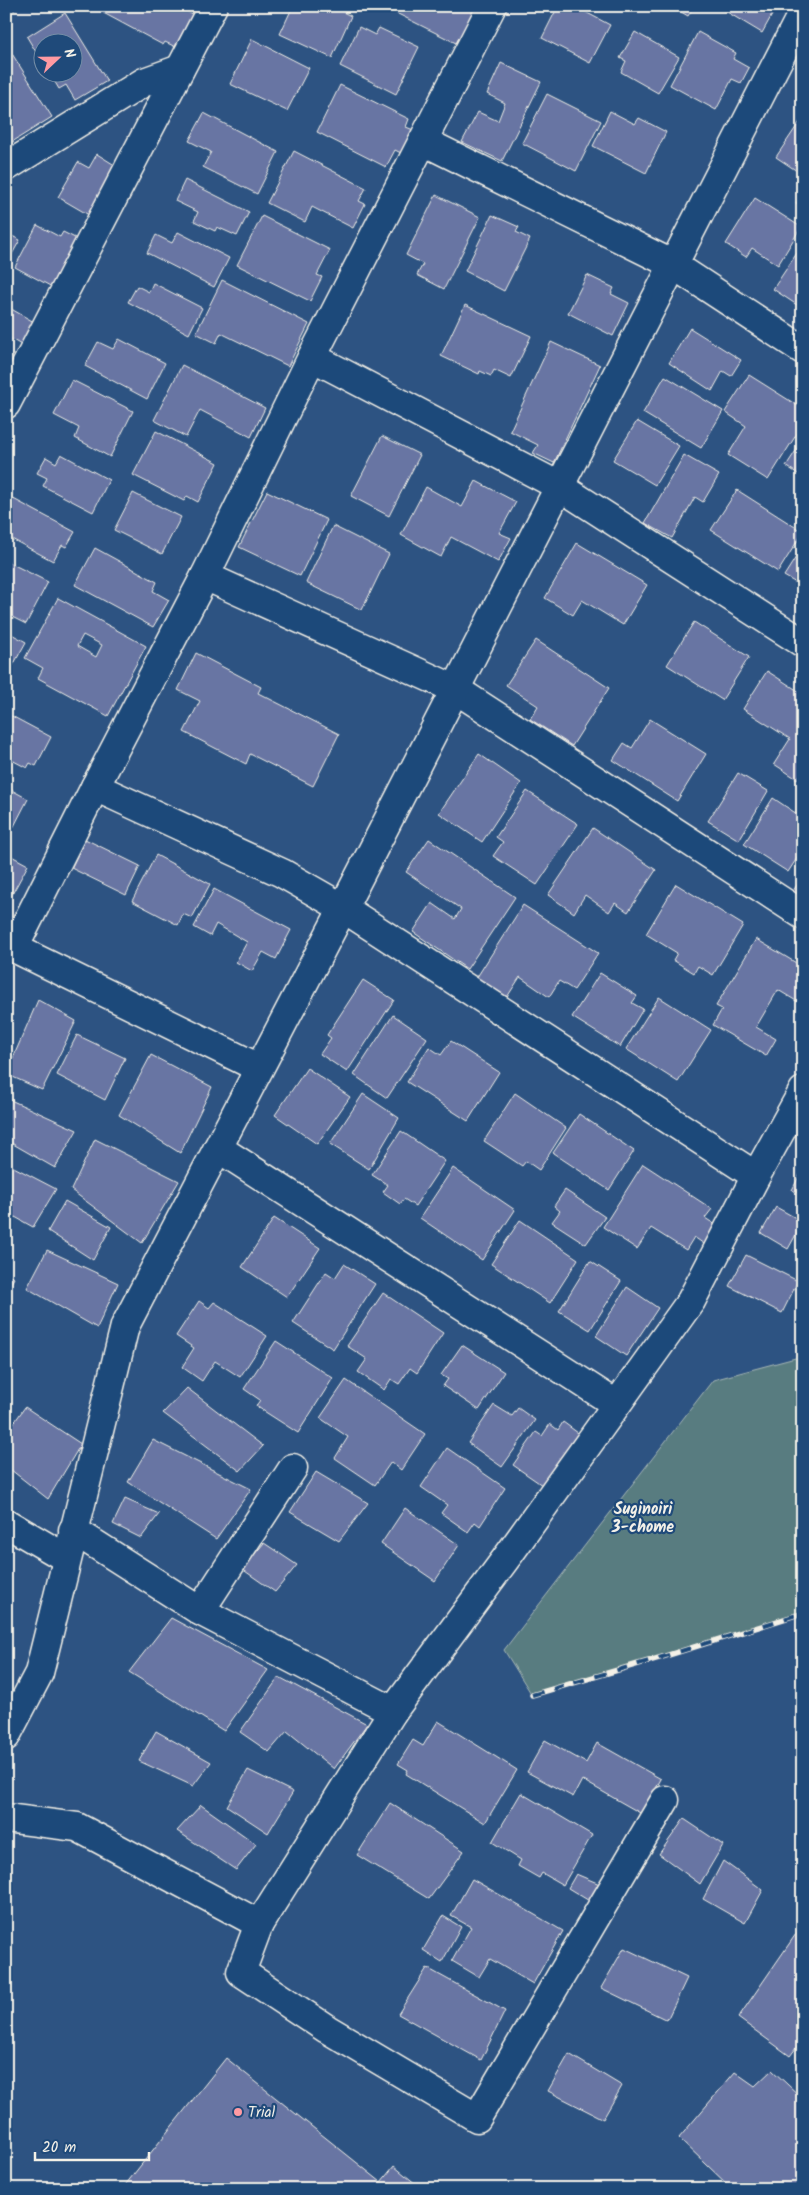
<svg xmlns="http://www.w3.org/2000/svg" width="809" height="2195" viewBox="0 0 809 2195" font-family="Kalam,sans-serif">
<rect width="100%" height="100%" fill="#2d5382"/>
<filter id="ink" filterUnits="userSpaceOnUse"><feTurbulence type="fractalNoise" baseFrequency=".02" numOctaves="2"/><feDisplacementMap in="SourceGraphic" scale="10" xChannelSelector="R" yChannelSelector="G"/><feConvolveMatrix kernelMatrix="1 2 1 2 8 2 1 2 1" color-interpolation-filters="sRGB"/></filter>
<g filter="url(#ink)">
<polygon fill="#597c80" stroke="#a6b6b4" points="803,1356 803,1613 659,1658 532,1695 504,1650 713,1380"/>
<g fill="#6775a3" stroke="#f4f1e8" fill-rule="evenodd">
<polygon points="6,6 21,6 6,15"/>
<polygon points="97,6 177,6 195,16 178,48 165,42 163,45 96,9"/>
<polygon points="293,6 331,6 351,16 332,58 280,34"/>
<polygon points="387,6 479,6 460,45 386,8"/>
<polygon points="558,6 574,6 610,25 590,63 542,38"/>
<polygon points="671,6 694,6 688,16"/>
<polygon points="717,6 777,6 762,33"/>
<polygon points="65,13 107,81 75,100 66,85 59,89 49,72 72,72 72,42 42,42 42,62 27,37"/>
<polygon points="359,27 375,35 379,28 419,47 396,94 340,66"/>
<polygon points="635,32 679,57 658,93 621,72 626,61 620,58"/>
<polygon points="698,32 736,53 733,59 749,68 741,83 732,79 716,110 670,85"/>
<polygon points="252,39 309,68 287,111 230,84"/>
<polygon points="9,49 52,117 12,142 6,132 6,51"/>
<polygon points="501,63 541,82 502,161 462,142 478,112 498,121 505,103 487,94"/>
<polygon points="340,85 409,119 406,127 416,131 405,155 395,150 386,167 317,132"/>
<polygon points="547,94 601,121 576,171 522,143"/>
<polygon points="610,111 635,124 639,118 666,132 646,173 593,146"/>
<polygon points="204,113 278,152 257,194 203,167 211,152 189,141"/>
<polygon points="803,117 803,175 776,157"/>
<polygon points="294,151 366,188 359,201 365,204 353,228 312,207 305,222 267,203"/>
<polygon points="97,154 121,169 94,218 58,197 78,162 89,168"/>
<polygon points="185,180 249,212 237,236 217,227 215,231 194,221 198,212 175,201"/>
<polygon points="803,193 803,207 796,203"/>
<polygon points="436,195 480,217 444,289 417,275 423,264 406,255"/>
<polygon points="755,198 801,227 778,265 752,248 746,257 726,244"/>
<polygon points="492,215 519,227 516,232 530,239 504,291 465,271"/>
<polygon points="262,216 330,250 317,275 322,277 310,301 237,265"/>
<polygon points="37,225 60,237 63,232 79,240 54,288 15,267"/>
<polygon points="178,232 229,258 214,287 147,253 156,235 172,243"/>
<polygon points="6,233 20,240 6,265"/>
<polygon points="803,244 803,309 773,289"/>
<polygon points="587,275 614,288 611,294 629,303 613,336 568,313"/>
<polygon points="222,280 309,324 288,366 221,333 216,343 196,333"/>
<polygon points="153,283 202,308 189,334 128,302 137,286 149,292"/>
<polygon points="465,305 531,336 511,378 494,370 491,376 480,371 479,374 441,356"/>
<polygon points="6,306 41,326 28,349 6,336"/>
<polygon points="690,328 741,360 731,376 723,371 712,391 669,363"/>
<polygon points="119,339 165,363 147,399 85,366 98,342 113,349"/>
<polygon points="551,342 600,365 554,463 533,453 538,445 510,431"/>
<polygon points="182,365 265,408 251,437 200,410 186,437 154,420"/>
<polygon points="749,375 803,409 803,424 768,480 728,455 746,426 725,412"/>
<polygon points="665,376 723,411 701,448 643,413"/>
<polygon points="72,380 133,411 110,457 75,438 79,428 54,415"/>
<polygon points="637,421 679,446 655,485 613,460"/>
<polygon points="156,431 218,463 198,502 187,496 184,501 133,475"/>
<polygon points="382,436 420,455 389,516 351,496"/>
<polygon points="803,440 803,477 786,466"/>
<polygon points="61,454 109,480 93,512 43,486 47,478 37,473 46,457 56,463"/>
<polygon points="684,455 719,475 703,502 695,497 672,538 645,523"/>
<polygon points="476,481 516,502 499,533 511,538 498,562 451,537 441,557 401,535 426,487 462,507"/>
<polygon points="737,490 803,532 778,572 711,530"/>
<polygon points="267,491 327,520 300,576 239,547"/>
<polygon points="133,493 181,517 162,554 114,530"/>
<polygon points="6,495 75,532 66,547 62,545 53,561 6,536"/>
<polygon points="333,526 389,554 362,610 306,583"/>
<polygon points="577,543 647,585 623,625 582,600 573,615 545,598"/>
<polygon points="803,546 803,587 784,576"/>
<polygon points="95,548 157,582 153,591 169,600 153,627 75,585"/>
<polygon points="6,561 48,582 26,624 6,614"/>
<path d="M58,598l88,48 -38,70 -70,-38 5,-10 -18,-10zM83,635l19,10 -6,12 -19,-11z"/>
<polygon points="694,622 749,657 722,700 667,665"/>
<polygon points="6,631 26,642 6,678"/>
<polygon points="536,640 609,688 572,746 530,719 538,706 506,685"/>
<polygon points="196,653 261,687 258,693 339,734 313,786 250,754 246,764 184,732 200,701 178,690"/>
<polygon points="767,671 803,694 803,770 797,779 774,764 790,739 743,709"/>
<polygon points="6,713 51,737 36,766 30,763 27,768 6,757"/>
<polygon points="650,719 706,754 677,801 613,760 624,743 632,748"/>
<polygon points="479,754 521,783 482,842 439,813"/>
<polygon points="738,773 768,791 739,840 708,821"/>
<polygon points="6,787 28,799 9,836 6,834"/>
<polygon points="527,791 578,824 537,885 493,856 503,842 496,837"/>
<polygon points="773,798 803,818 803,849 788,872 744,844"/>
<polygon points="593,828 656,870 628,912 615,903 609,912 585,895 574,913 548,895"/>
<polygon points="85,839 140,866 126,895 71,868"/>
<polygon points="429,839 515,897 467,969 413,932 432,903 455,919 461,909 406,872"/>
<polygon points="6,853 28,865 10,898 6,896"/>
<polygon points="156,855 210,884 192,918 183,914 178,925 132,901"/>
<polygon points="803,876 803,901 791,894"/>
<polygon points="676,884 743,925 713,975 698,966 694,973 673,960 677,953 646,934"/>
<polygon points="214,889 291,930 276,959 263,952 252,971 236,962 247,942 216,924 210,936 194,927"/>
<polygon points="523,905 598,953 574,990 559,981 549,997 520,977 500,1008 470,988"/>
<polygon points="756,939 803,967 803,1005 778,990 756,1027 776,1039 766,1056 713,1025 722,1009 716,1006"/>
<polygon points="600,973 637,996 632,1003 643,1009 620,1047 572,1017"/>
<polygon points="363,980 394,1000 347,1072 320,1054 331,1038 327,1035"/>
<polygon points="659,997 711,1030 678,1082 626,1049"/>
<polygon points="38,1000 76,1021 42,1090 6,1074"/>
<polygon points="393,1015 427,1038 387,1098 354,1075"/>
<polygon points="77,1035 125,1058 105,1100 57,1075"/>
<polygon points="451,1041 499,1072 468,1121 407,1082 429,1047 441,1055"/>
<polygon points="151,1055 212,1087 180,1153 119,1115"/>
<polygon points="307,1068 350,1097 317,1144 275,1115"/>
<polygon points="515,1093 566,1128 539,1170 526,1161 522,1166 484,1141"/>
<polygon points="363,1094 399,1118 369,1169 330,1144"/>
<polygon points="6,1098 77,1130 55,1168 6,1140"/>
<polygon points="579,1114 634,1151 609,1190 553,1153"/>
<polygon points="401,1131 445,1161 415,1206 404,1199 400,1204 383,1192 388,1185 372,1175"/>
<polygon points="95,1139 179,1181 142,1243 71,1190"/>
<polygon points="6,1163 56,1189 33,1227 6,1212"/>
<polygon points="643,1164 712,1209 705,1218 719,1227 707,1246 694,1237 686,1250 651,1228 637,1249 603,1227"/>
<polygon points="453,1168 515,1210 482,1260 420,1218"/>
<polygon points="803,1169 803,1195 792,1190"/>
<polygon points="565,1190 605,1217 586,1244 552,1222 560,1211 554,1206"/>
<polygon points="65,1201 111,1227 93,1260 48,1231"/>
<polygon points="776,1207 803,1222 788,1249 761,1233"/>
<polygon points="274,1218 320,1248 287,1297 242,1267"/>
<polygon points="520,1220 578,1259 550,1303 491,1264"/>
<polygon points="47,1250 118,1283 97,1328 27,1288"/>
<polygon points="746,1255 798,1281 782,1313 729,1286"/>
<polygon points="590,1261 621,1281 590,1330 559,1311"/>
<polygon points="344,1264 375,1284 333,1349 293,1323 326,1272 335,1278"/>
<polygon points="6,1273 14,1278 6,1292"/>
<polygon points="627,1287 658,1308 626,1356 596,1336"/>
<polygon points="383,1293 443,1333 417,1373 410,1368 399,1384 391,1379 384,1390 358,1372 367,1359 347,1346"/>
<polygon points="199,1301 209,1308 214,1302 267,1336 240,1377 215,1361 202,1381 182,1367 194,1348 176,1336"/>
<polygon points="276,1341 333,1378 298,1433 256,1406 260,1400 244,1389"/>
<polygon points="462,1345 504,1372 479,1410 443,1386 448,1379 441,1375"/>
<polygon points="346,1380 425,1434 401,1470 391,1462 375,1485 335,1458 348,1437 320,1418"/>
<polygon points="187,1388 263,1446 240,1471 163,1413"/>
<polygon points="494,1405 512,1416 518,1408 535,1420 502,1467 468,1443"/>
<polygon points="25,1407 81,1444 48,1499 6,1466 6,1434"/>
<polygon points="563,1422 578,1433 542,1485 513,1465 536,1432 542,1436 550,1424 558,1430"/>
<polygon points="153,1440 251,1489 216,1539 128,1482"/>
<polygon points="447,1448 505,1488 480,1526 475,1522 468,1532 441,1513 447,1505 421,1487"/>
<polygon points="316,1472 368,1503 339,1541 290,1512"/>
<polygon points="125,1499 159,1514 141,1538 113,1524"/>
<polygon points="405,1508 459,1545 435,1581 381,1544"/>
<polygon points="264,1543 297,1565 275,1592 242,1569"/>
<polygon points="171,1618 268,1670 224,1731 129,1672"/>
<polygon points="279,1677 367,1724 334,1769 287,1731 269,1752 240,1732"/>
<polygon points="438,1721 517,1770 485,1823 406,1774 408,1770 398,1764 413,1740 423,1746"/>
<polygon points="156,1731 211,1762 193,1786 139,1761"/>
<polygon points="545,1740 586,1763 597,1743 661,1779 642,1814 582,1780 573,1797 527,1772"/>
<polygon points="248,1770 293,1792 268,1833 227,1806"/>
<polygon points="521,1793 592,1835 563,1885 542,1873 539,1878 518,1866 521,1860 492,1842"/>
<polygon points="390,1803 464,1851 429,1899 357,1855"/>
<polygon points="201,1805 256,1844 236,1870 177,1831"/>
<polygon points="684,1819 723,1845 700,1884 659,1854"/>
<polygon points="723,1861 763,1890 745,1923 703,1899"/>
<polygon points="576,1874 602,1885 591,1902 568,1888"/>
<polygon points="472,1879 563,1931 533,1984 490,1959 479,1977 452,1961 471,1927 451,1916"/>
<polygon points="443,1916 461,1927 442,1962 423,1950"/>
<polygon points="798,1931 803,1934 803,2039 790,2056 738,2018"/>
<polygon points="624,1948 687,1978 667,2020 601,1988"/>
<polygon points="427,1968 505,2011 481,2060 398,2014"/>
<polygon points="569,2054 622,2086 603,2119 548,2091"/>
<polygon points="226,2058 381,2182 394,2166 422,2189 122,2189"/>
<polygon points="772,2070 803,2099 803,2189 732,2189 679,2138 735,2072 755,2086"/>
</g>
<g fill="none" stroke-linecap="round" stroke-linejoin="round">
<defs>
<g id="minor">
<polyline points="423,141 672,264 803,350"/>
<polyline points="6,167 144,82 180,69"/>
<polyline points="312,357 559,486 803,643"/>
<polyline points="6,404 213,6"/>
<polyline points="205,576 455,689 803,915"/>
<polyline points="95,787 282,873 343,908 756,1176"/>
<polyline points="14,948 95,787 205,576 312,357 492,6"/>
<polyline points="218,1148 616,1404"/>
<polyline points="6,1523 66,1558"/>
<polyline points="73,1530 200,1611 393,1711"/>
<polyline points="200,1611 293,1468"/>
<polyline points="6,1736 39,1673 125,1326 343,908 803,12"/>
<polyline points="6,1818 77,1827 259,1924 393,1711 510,1553 691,1301 756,1176 803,1091"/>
<polyline points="259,1924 241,1972 327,2029 477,2118 665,1800"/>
</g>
<polyline id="tertiary" points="6,944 259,1068"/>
</defs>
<use href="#minor" stroke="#f4f1e8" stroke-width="31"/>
<use href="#tertiary" stroke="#f4f1e8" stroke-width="31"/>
<use href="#minor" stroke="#1f4a7a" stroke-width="28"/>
<use href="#tertiary" stroke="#1f4a7a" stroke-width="28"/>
<defs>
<polyline id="rail" points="532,1695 659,1658 803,1613"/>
</defs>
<use href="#rail" stroke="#f4f1e8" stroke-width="5.5"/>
<use href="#rail" stroke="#1f4a7a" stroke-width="4" stroke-dasharray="11" stroke-linecap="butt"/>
</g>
</g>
<circle fill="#ff9aa2" stroke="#1f4a7a" stroke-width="2" cx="238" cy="2112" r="5"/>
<g text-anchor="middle" stroke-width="4.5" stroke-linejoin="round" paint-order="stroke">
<g font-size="15" fill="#f4f1e8" stroke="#1f4a7a" text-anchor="start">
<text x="248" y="2117">Trial</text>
</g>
<g font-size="16" font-weight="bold" fill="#f4f1e8" stroke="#1f4a7a">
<text x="643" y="1514">Suginoiri<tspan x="643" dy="18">3-chome</tspan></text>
</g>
</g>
<rect width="809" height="2195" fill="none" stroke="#1f4a7a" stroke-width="25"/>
<rect x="12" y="12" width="784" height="2170" fill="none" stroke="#f4f1e8" stroke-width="2" filter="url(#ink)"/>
<g transform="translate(58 58) rotate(68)"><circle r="24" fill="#1f4a7a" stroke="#748da6"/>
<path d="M0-4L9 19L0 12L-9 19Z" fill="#ff9aa2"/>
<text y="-8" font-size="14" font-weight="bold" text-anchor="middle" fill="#f4f1e8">N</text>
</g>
<path d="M35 2152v8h114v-8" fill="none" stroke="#f4f1e8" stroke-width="2.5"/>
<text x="42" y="2152" font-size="15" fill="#f4f1e8" stroke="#1f4a7a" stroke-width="4" paint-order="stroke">20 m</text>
</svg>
